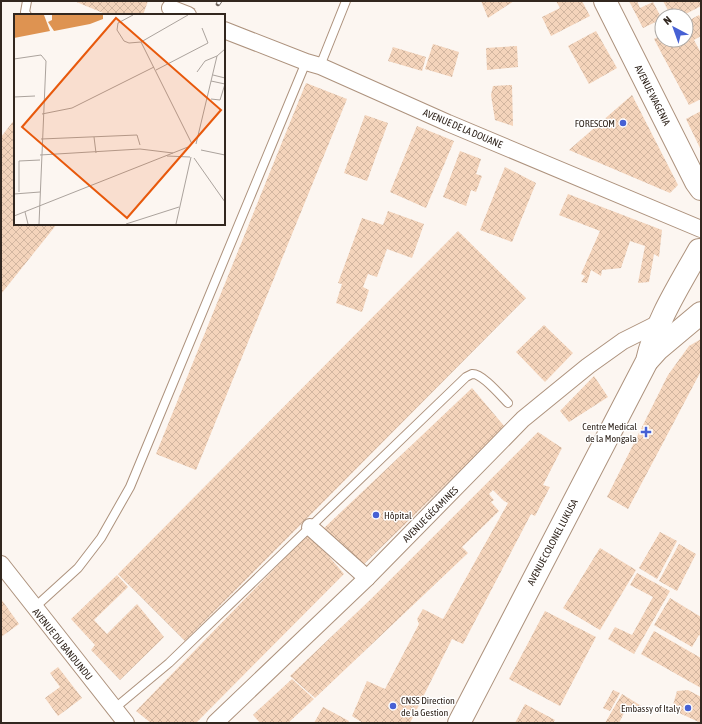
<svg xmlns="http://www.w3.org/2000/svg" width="702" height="724" viewBox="0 0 702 724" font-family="'Asap Condensed',sans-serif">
<defs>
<pattern id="building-cross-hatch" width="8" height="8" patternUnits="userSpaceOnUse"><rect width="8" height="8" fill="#f4d4bb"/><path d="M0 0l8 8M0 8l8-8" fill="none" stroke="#d2b6a0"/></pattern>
</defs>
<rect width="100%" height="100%" fill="#fcf6f1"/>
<g fill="url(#building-cross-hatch)">
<polygon points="74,1 148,1 143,15 108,15"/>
<polygon points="481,1 514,1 488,18"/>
<polygon points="556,1 582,1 590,16 551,36 542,17 560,8"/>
<polygon points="629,1 637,1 640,8 653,2 662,19 643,28"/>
<polygon points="663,1 701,1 701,6 682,16 671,16"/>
<polygon points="699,15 701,19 701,36 694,40 701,53 701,99 689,105 654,39 662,35 662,40 686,40 686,22"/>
<polygon points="596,31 617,68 589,84 568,46"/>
<polygon points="433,44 459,52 452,77 425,69"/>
<polygon points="517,46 518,67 487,70 486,48"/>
<polygon points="393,47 426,57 422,71 388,61"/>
<polygon points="306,83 347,99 196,470 156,454"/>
<polygon points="512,85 513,126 495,120 491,95 493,86"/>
<polygon points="632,95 678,185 670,193 569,150"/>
<polygon points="701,111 701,150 686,119"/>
<polygon points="365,115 388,123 367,181 344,173"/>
<polygon points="15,119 15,224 57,224 1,294 1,137"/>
<polygon points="417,126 454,141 426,208 390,192"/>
<polygon points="460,151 481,159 476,174 482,176 476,192 471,190 466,206 443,197"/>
<polygon points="505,167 536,183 512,242 480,230"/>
<polygon points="568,194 662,230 659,257 654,254 649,282 638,283 645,246 630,241 621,268 602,270 601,276 591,270 587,283 581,282 585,276 581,274 600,231 559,215"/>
<polygon points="388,211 424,224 412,258 387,249 377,277 368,274 363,287 369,290 362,312 336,303 342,284 338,283 362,218 383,225"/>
<polygon points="458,231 526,298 185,641 118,574"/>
<polygon points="544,325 573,353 545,382 516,352"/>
<polygon points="701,339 701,371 628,509 607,497 668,375 689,346"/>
<polygon points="594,376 608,397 569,422 560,411"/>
<polygon points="472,388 505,427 361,567 322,530"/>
<polygon points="538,432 562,448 543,485 550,487 535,516 531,514 463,644 452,639 410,723 363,723 352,716 367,681 385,689 419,624 417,619 423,609 443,619 508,503 504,501 493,490 489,494 494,500 491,502 499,511 462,547 468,553 315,698 290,676 371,599"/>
<polygon points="660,532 677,541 657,579 639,568"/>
<polygon points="309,533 344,574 196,723 151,723 136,711"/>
<polygon points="679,544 696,554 677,591 659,581"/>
<polygon points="600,548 636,570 600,630 563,608"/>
<polygon points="637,573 670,591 634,654 608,639 615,627 632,635 653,597 630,585"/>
<polygon points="117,575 128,587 94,620 107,634 137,604 164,637 120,680 91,650 95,645 71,619"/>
<polygon points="670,598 701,617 701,636 699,635 692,647 654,625"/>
<polygon points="1,599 19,624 1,637"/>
<polygon points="545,611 596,637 560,706 509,679"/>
<polygon points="654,631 701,658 701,688 641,654"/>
<polygon points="58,667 82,698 58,716 45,698 60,687 50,673"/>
<polygon points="292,679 314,699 288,723 260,723 253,715"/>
<polygon points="613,690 620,693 610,711 603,708"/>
<polygon points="688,690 701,697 701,723 677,712 673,705 677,691"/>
<polygon points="622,694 643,707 639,712 624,713 619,723 605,723"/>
<polygon points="525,704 555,720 553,723 515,723"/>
<polygon points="323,707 349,721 348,723 314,723"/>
</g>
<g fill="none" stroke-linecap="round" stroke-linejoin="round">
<defs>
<g id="service">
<polyline points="27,15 25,12 27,1"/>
<polyline points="320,66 346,1"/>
<polyline points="34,608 78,568 101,538 130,487 306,62"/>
<path d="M115,708l54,-45 297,-286c2,-1 4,-2 6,-3 10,-1 29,22 36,29"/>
</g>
<g id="minor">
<polyline points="170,8 188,15"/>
<polyline points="224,30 306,62 320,66 448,123 701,229"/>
<polyline points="310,527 367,578"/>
<polyline points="1,564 126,723"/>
<polyline points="215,723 367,578 523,419 588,366 623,341 659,323"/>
</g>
<g id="secondary">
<polyline points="605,1 696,182 701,189"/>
<polyline points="649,359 658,349 701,313"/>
<path d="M459,723l188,-362c9,-40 32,-75 52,-111"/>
</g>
</defs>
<use href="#service" stroke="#ad927d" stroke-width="10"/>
<use href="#minor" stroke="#ad927d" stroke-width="18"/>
<use href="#secondary" stroke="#ad927d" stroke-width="24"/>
<use href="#service" stroke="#fff" stroke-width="8"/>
<use href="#minor" stroke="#fff" stroke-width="16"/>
<use href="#secondary" stroke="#fff" stroke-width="22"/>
<defs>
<polyline id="rail" points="218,4 220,1"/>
</defs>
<use href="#rail" stroke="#6c625b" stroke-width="4.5"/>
<use href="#rail" stroke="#fff" stroke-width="3" stroke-dasharray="9" stroke-linecap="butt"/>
</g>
<g fill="#4761d4" stroke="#fff" stroke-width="1.5">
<circle cx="623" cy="123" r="4"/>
<path d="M644 426h4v4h4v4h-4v4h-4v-4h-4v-4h4z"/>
<circle cx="376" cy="515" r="4"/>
<circle cx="393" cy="706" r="4"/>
<circle cx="688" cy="708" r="4"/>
</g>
<g text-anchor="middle" stroke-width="3" stroke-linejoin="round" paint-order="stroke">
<g font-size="10" fill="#32271f" stroke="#fff">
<text transform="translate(653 95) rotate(63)" y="4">AVENUE WAGENIA</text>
<text transform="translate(463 128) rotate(23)" y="4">AVENUE DE LA DOUANE</text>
<text transform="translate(430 514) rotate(-45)" y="4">AVENUE GÉCAMINES</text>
<text transform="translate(552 542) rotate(-62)" y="4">AVENUE COLONEL LUKUSA</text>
<text transform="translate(63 644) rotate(51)" y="4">AVENUE DU BANDUNDU</text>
</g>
<g font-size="10" fill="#32271f" stroke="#fff" text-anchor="end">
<text x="615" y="127">FORESCOM</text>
<text x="637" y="430">Centre Medical<tspan x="637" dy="12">de la Mongala</tspan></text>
<text x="384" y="519" text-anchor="start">Hôpital</text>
<text x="401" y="704" text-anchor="start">CNSS Direction<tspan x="401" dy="12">de la Gestion</tspan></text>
<text x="680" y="712">Embassy of Italy</text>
</g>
</g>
<g transform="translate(14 14)">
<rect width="211" height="211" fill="#fcf6f1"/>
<path d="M0,1h30l6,16 -36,7zM38,1h51v4l-13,5 -36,7 -6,-9 4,-2z" fill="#de9351"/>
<path fill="none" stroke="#aba39d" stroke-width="1" d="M119,1l-15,8 -1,7 7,11 5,2 12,-1 47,-27M127,28l51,102M0,45l27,-4 5,6 -7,163M142,56l52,-27 -6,-15M183,58l8,-11 12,-5M199,61l12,3M197,67l14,3M0,83l21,-1M197,85l9,1 5,-16M28,100l30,-6 82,-41M80,123l2,16M27,125l96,-4 3,10M182,130l21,-88 8,-7M187,136l24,5M26,141l100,-6 33,4M153,142l23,1M180,144l31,44M5,178v-31l21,-1M0,180l26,-2M11,198l3,12M0,202l174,-69M112,210l53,-17M162,210l15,-67"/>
<path fill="#e8590c" fill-opacity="0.15" stroke="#e8590c" stroke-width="2" d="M102,4l105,92 -94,108 -105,-91z"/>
<rect width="211" height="211" fill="none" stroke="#32271f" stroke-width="2"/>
</g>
<rect width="702" height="724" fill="none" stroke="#32271f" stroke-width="4"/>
<g transform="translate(674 28) rotate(319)"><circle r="19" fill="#ffffff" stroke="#ada9a5"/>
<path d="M0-3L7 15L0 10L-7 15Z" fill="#4761d4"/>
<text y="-6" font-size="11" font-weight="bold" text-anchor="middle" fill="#32271f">N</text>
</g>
</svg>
